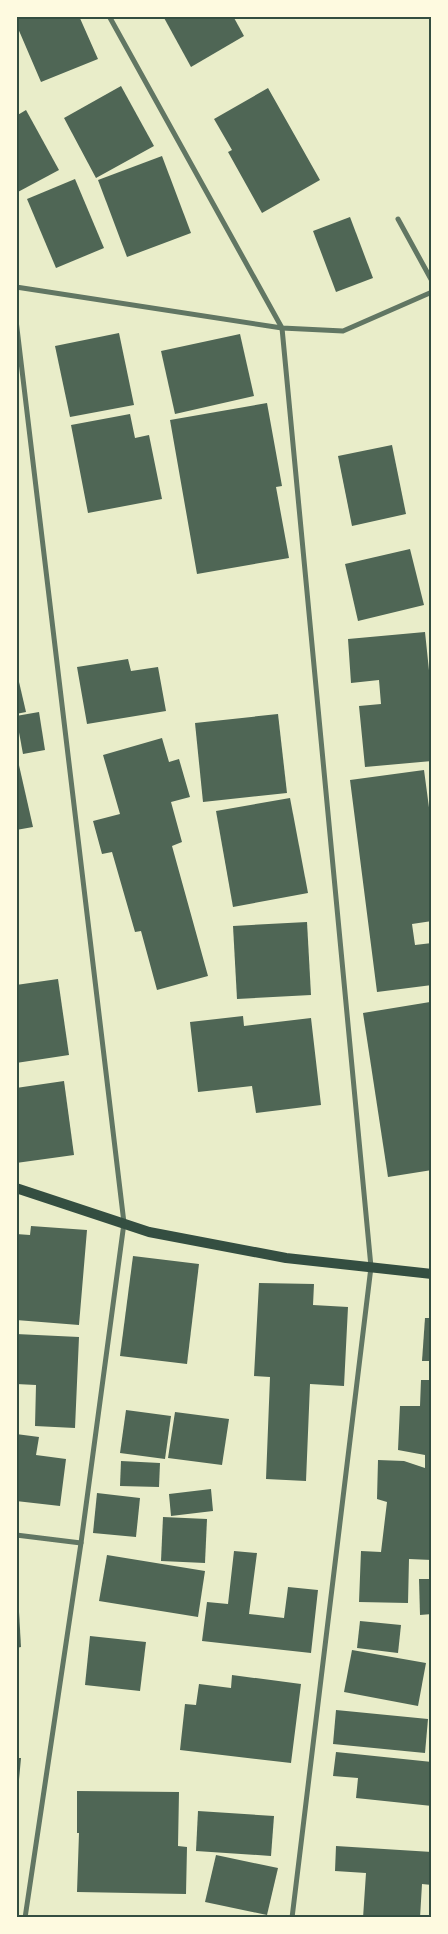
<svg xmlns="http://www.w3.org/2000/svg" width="448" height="1934" viewBox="0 0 448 1934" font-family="Mulish,sans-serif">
<rect width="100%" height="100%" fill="#e9edc9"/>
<g fill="#4f6655">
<polygon points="16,16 79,16 98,59 41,82 17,26 18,25"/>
<polygon points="163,16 233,16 244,36 191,67"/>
<polygon points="121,86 154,146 96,178 64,118"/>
<polygon points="268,88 320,180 262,213 228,152 232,150 214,119"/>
<polygon points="26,110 59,170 16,193 16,116"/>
<polygon points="162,156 191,233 127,257 98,180"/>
<polygon points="75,179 104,248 56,268 27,199"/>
<polygon points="350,217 373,278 336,292 313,231"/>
<polygon points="119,333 134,405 70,417 55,346"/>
<polygon points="240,334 254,396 175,414 161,351"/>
<polygon points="267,403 282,486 276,487 289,558 197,574 170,420"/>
<polygon points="130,414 135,438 149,435 162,499 88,513 71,425"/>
<polygon points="392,445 406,514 352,526 338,456"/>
<polygon points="410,549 424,605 358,621 345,564"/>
<polygon points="425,632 430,680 432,680 432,761 365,767 359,706 381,704 379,680 351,683 348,639"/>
<polygon points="128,659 131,671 158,667 166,711 87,724 77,667"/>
<polygon points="16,669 26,712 16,714"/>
<polygon points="39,712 45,750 23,754 16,716"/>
<polygon points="278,714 287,793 203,802 195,723"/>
<polygon points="162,738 169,762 179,759 190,797 171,802 182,842 172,846 208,976 157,990 141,931 135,932 112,852 102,854 93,821 120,814 103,755"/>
<polygon points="16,752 33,827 16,830"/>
<polygon points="424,770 432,830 432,921 412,924 415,945 432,943 432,985 377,992 350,780"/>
<polygon points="290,798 308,893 233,907 216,811"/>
<polygon points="307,922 311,995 237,999 233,926"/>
<polygon points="58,979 69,1055 16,1063 16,985"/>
<polygon points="430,1002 432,1013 432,1170 388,1177 363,1013"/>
<polygon points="243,1016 244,1026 311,1018 321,1105 256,1113 252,1086 198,1092 190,1022"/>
<polygon points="64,1081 74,1155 16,1163 16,1088"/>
<polygon points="31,1226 87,1230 79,1325 16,1320 16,1234 30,1235"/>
<polygon points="133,1256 199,1264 187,1364 120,1356"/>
<polygon points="259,1283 314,1284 313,1305 348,1307 344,1386 310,1384 306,1481 266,1479 270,1377 254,1376"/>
<polygon points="425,1318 432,1318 432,1361 422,1361"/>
<polygon points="16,1334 79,1337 75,1428 35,1426 36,1385 16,1384"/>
<polygon points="421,1380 432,1380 432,1560 409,1559 408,1603 359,1602 361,1551 381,1552 387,1502 377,1499 378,1460 404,1461 425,1468 425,1455 398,1450 400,1406 420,1406"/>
<polygon points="126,1410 171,1416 165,1459 120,1453"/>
<polygon points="175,1412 229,1419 222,1465 168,1458"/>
<polygon points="16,1434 39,1437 36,1455 66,1459 60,1506 16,1501"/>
<polygon points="121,1461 160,1463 159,1487 120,1486"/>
<polygon points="211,1489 213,1511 171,1516 169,1494"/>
<polygon points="97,1493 140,1498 136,1537 93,1533"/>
<polygon points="163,1517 207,1519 205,1563 161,1561"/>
<polygon points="234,1551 257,1553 249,1614 284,1618 288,1587 318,1590 311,1653 202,1641 207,1602 228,1604"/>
<polygon points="107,1555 205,1571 198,1617 99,1601"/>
<polygon points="419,1579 432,1579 432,1614 420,1615"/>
<polygon points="16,1594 18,1594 21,1647 16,1648"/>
<polygon points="360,1621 401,1625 398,1653 357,1648"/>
<polygon points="90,1636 146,1642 140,1691 85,1685"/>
<polygon points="352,1650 426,1663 418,1706 344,1692"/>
<polygon points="232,1675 301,1684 291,1763 180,1750 185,1704 196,1705 199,1684 231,1688"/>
<polygon points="336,1710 428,1719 425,1753 333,1744"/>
<polygon points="336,1752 432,1762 432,1806 356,1798 358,1778 333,1776"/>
<polygon points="16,1758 21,1758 18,1790 16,1790"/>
<polygon points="77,1791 179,1792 178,1846 187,1847 186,1894 77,1892 79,1833 77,1833"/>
<polygon points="198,1811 274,1816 271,1856 196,1851"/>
<polygon points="336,1846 432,1852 432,1885 422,1884 420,1918 363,1918 366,1873 335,1871"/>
<polygon points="216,1855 278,1868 267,1915 205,1902"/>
</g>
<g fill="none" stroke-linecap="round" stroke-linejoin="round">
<g stroke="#617663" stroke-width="5">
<polyline points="109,16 282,328 371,1267 292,1918"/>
<polyline points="398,219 432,281"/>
<polyline points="16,287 282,328 343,331 432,292"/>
<polyline points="16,320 124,1223 81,1543 25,1918"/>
<polyline points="16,1535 81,1543"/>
</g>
<polyline stroke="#344e41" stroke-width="10" points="16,1188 149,1232 286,1258 432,1274"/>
</g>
<rect width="448" height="1934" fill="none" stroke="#fefae0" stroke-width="35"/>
<rect x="18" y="18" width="412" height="1898" fill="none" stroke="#344e41" stroke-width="2"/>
</svg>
